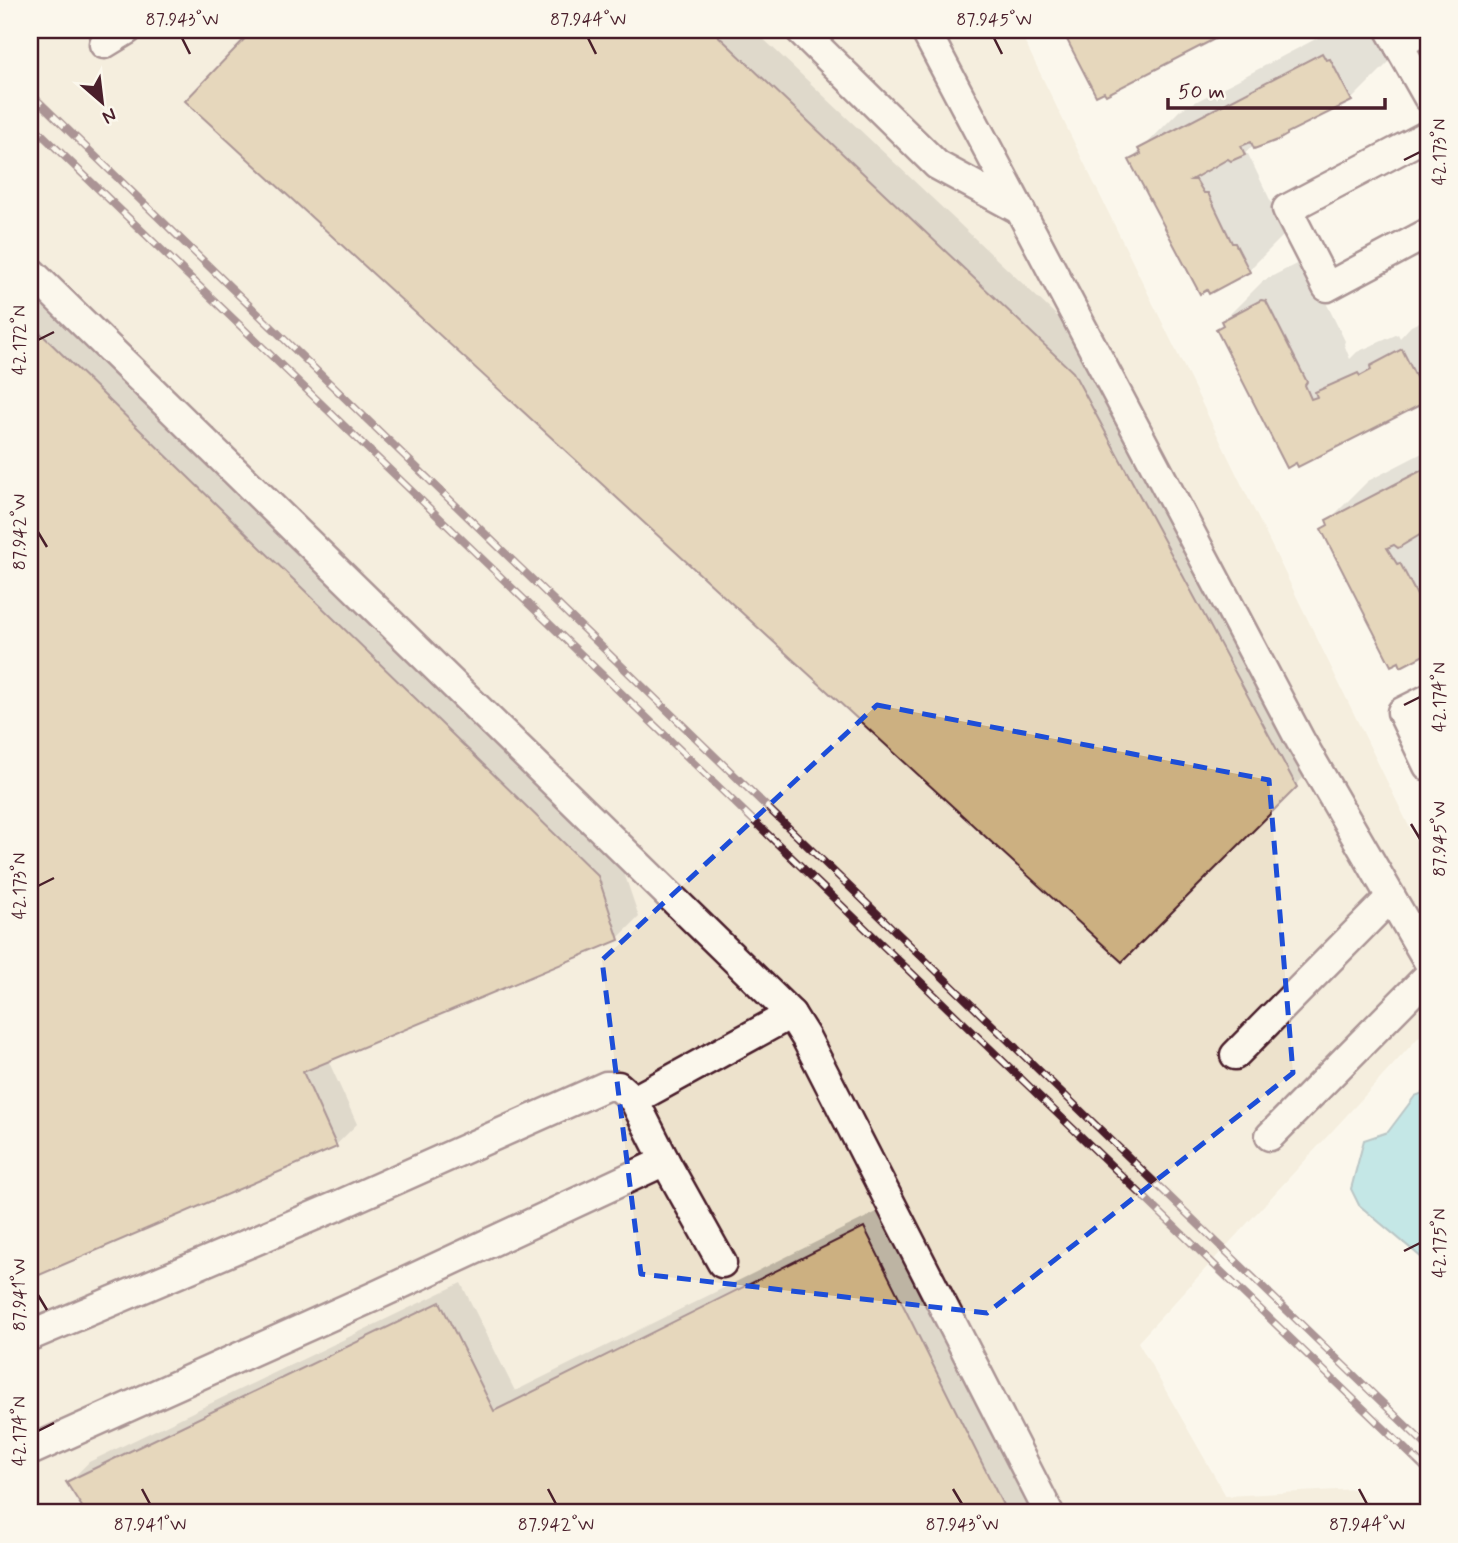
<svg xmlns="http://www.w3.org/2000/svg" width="1458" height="1543" viewBox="0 0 1458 1543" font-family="Mynerve,sans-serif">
<rect width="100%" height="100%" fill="#fbf7ec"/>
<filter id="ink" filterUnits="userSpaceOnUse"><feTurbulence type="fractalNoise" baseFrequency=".0143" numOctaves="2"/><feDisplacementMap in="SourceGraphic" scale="14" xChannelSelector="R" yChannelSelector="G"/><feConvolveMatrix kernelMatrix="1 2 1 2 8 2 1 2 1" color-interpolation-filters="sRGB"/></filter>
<g filter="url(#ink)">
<polygon fill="#ede2cc" points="30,30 1019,30 1428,865 1428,1027 1138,1342 1226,1496 1356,1489 1378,1513 30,1513"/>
<polygon fill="#82d2dd" stroke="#6c8a96" stroke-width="2" points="1428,1091 1428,1263 1359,1205 1351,1189 1364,1140 1388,1132 1415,1096"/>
<g fill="#0003">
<polygon points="255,30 754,30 1094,351 1317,764 1122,960 188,101"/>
<polygon points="1064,30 1229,30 1107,93 1105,89 1097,93"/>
<polygon points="1333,30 1375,30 1391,60 1351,100 1254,144 1244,154 1248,154 1272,204 1275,204 1289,230 1249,270 1210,291 1131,160 1180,110"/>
<polygon points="1302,261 1306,262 1345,341 1344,344 1350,359 1357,352 1398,334 1400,338 1411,326 1428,318 1428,396 1421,403 1298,465 1218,329 1224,323 1223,321 1263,281"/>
<polygon points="30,282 618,855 639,917 618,938 328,1060 357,1124 336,1145 30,1278"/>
<polygon points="1428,450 1428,651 1402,665 1323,530 1329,523 1328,521 1368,481"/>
<polygon points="885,1208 1038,1513 72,1513 84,1507 68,1483 89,1462 461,1283 515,1391"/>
</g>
<g fill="#ccb081" stroke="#4a1f2b" stroke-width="2">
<polygon points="253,30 712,30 1073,372 1297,787 1122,962 185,101"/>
<polygon points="1062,30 1232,30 1106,95 1104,92 1096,96"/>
<polygon points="1322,53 1326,60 1330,59 1352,101 1287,133 1287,135 1278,140 1254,149 1251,142 1241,146 1245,155 1231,161 1228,159 1191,180 1196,180 1204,193 1208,193 1232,243 1235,243 1250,272 1209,294 1207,290 1200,294 1129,160 1141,154 1138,149"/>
<polygon points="1261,300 1266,301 1307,382 1305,385 1311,399 1317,397 1315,392 1358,373 1360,376 1371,370 1370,366 1402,349 1424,393 1418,395 1422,404 1298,467 1296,463 1287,468 1216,329 1223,325 1221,321"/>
<polygon points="30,323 598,876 619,940 303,1072 337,1147 30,1279"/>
<polygon points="1428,467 1428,530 1398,548 1394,545 1387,548 1397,564 1400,563 1428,616 1428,653 1401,667 1399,662 1391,666 1321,529 1328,525 1326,520"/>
<polygon points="864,1227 1007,1513 86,1513 66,1482 440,1302 494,1411"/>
</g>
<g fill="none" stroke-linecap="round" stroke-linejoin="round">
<defs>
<g id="minor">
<polyline points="800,30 937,165 1020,210"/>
<polyline points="925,30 1300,740 1428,961"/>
<polyline points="1390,30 1428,97"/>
<polyline points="104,44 127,30"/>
<polyline points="1399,46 1422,30"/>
<polyline points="1428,135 1287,209 1327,287 1428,233"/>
<polyline points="30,271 791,1014 806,1038 1049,1513"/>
<polyline points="1428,699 1402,712 1428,766"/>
<polyline points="1235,1055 1390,898"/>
<polyline points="634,1100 791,1014"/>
<polyline points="1270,1136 1428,976"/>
<polyline points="665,1161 722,1263"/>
<polyline points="30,1336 337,1206 606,1086 618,1086 634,1100 665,1161 373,1297 30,1451"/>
</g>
</defs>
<use href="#minor" stroke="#4a1f2b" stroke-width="33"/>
<use href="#minor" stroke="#fbf7ec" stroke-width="28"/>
<defs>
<g id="rail">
<polyline points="30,93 1428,1447"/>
<polyline points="30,123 1428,1471"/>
</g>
</defs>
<use href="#rail" stroke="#4a1f2b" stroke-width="8"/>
<use href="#rail" stroke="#fbf7ec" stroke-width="5" stroke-dasharray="16" stroke-linecap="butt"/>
</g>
</g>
<path d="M0 0H1458V1543H0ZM877,705l392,75 24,293 -306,240 -346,-39 -39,-314z" fill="#fbf7ec" fill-opacity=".55" fill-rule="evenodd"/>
<path fill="none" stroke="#1d4ed8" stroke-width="5" stroke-dasharray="14 9" stroke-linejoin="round" d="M877,705l392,75 24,293 -306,240 -346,-39 -39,-314z"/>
<path fill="none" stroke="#4a1f2b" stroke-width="2.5" d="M182,38l8,16M588,38l8,16M994,38l8,16M1404,160l16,-8M38,340l16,-8M38,532l9,15M1404,705l16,-8M1411,824l9,15M38,886l16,-8M1404,1251l16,-8M38,1295l9,15M38,1431l16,-8M142,1489l8,15M548,1489l8,15M953,1489l9,15M1359,1489l8,15"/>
<rect width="1458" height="1543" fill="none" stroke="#fbf7ec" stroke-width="77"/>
<g transform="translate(102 102) rotate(152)" stroke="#fbf7ec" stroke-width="5" paint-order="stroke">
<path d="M0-5L12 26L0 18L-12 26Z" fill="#4a1f2b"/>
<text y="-10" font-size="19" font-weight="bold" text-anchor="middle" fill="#4a1f2b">N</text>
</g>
<path d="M1168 98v10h217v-10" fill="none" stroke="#4a1f2b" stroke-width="3.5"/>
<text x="1178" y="98" font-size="21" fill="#4a1f2b" stroke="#fbf7ec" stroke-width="5" paint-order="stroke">50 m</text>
<rect x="38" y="38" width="1382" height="1466" fill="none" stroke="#4a1f2b" stroke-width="2.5"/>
<g font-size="18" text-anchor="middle" fill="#4a1f2b">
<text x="182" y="25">87.943°W</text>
<text x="588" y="25">87.944°W</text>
<text x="994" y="25">87.945°W</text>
<text transform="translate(1439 152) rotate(-90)" y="6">42.173°N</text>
<text transform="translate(19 340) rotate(-90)" y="6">42.172°N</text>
<text transform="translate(19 532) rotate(-90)" y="6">87.942°W</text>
<text transform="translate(1439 697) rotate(-90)" y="6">42.174°N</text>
<text transform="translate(1439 839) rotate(-90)" y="6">87.945°W</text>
<text transform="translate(19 886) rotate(-90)" y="6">42.173°N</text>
<text transform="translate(1439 1243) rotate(-90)" y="6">42.175°N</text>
<text transform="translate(19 1295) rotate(-90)" y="6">87.941°W</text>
<text transform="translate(19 1431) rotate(-90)" y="6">42.174°N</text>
<text x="150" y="1530">87.941°W</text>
<text x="556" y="1530">87.942°W</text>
<text x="962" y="1530">87.943°W</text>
<text x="1367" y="1530">87.944°W</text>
</g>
</svg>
